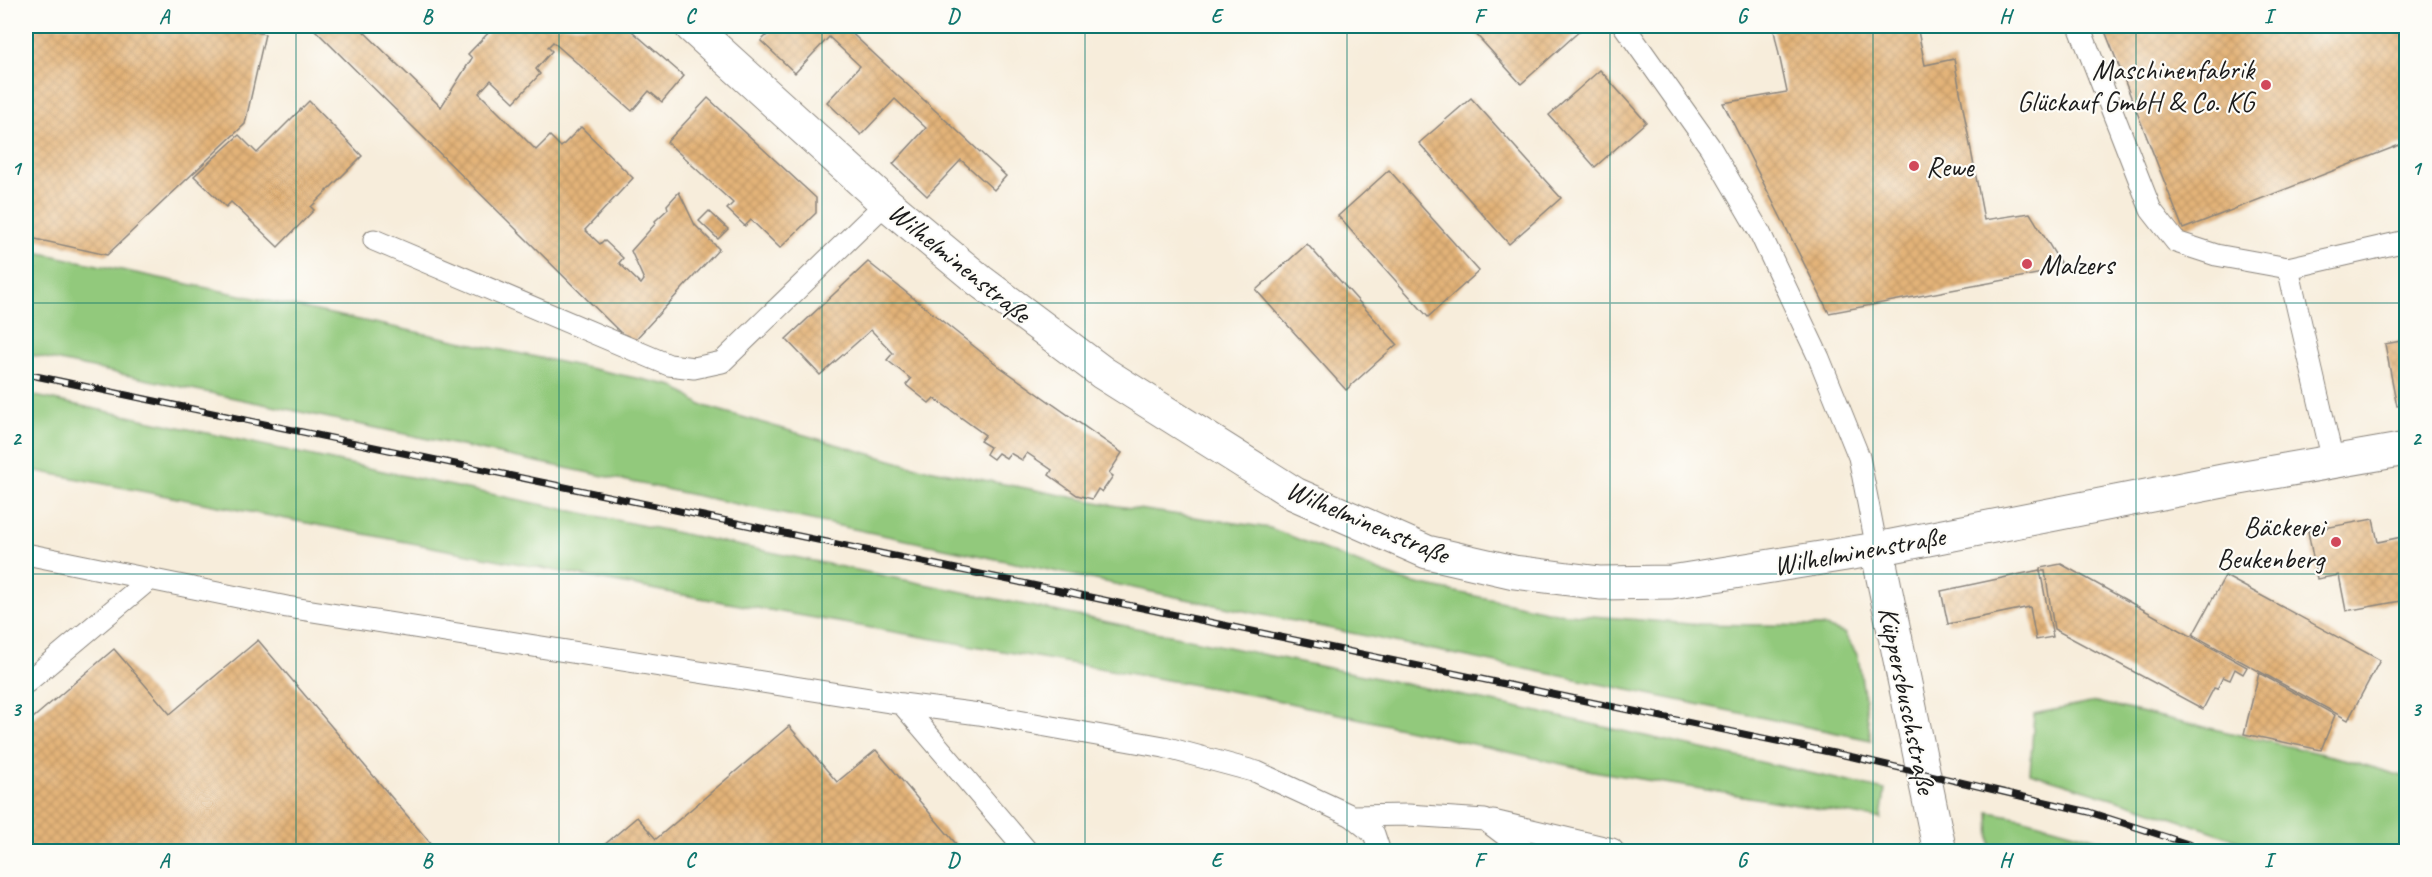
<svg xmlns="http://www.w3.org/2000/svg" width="2432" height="877" viewBox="0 0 2432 877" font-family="Caveat,sans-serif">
<defs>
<pattern id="building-cross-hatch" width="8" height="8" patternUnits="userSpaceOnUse" patternTransform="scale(1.5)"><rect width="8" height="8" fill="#e3b378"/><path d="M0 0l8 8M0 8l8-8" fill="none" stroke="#c29967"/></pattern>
</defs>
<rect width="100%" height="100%" fill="#fdfcf7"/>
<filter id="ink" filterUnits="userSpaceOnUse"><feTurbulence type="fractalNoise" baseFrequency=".0167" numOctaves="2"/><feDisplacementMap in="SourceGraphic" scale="12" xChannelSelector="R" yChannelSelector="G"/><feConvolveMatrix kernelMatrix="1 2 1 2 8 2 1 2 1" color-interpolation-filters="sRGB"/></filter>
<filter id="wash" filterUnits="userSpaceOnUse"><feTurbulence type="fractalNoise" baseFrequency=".008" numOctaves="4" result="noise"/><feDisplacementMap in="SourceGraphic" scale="24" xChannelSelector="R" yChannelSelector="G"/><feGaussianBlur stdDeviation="1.35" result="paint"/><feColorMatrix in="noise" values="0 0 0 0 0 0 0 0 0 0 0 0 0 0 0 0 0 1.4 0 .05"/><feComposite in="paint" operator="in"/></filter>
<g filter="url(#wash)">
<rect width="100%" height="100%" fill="#f7eddb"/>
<g fill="#92c97c" stroke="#57724c" stroke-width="1.5">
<polygon points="26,250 674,386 701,405 908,465 1117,506 1270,528 1404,581 1556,613 1690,624 1823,626 1844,633 1858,656 1871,740 1176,597 26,354"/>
<polygon points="26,394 438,483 1507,705 1885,790 1881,819 1593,771 1258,696 672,593 26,469"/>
<polygon points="2096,702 2344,759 2406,777 2406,851 2269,851 2141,807 2030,773 2034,714"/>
<polygon points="1989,812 2021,818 2140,851 1990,851"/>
</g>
<g id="blocks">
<g fill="url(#building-cross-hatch)">
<polygon points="26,26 227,26 265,34 245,124 107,255 26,237"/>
<polygon points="311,26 358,26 441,107 472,58 468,54 495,26 626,26 684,76 662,102 649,91 632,111 553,42 548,47 552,51 536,69 540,74 514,102 491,80 479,93 536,150 550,136 561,147 581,127 633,178 585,230 600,244 604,240 623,258 619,263 641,284 644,280 631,251 656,223 655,221 668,209 667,205 679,192 695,225 719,249 634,341 628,340"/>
<polygon points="776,26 844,26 1006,176 994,190 961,160 927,196 893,164 926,128 895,99 861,135 827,102 860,66 829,37 795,73 761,41"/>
<polygon points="1482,26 1582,26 1584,27 1521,84 1474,32"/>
<polygon points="1773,26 1917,26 1925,65 1954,59 1984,220 2030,213 2064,269 1829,313 1723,103 1787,92"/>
<polygon points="2103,26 2406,26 2406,154 2402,144 2183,229"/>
<polygon points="1600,70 1646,122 1595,167 1549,115"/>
<polygon points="708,98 816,198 816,213 780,248 751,220 745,226 727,209 733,203 667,142"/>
<polygon points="1471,98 1561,198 1509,244 1419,143"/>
<polygon points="309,101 362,156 311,207 314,210 278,247 231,202 226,207 194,176 239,135 257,153"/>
<polygon points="1389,170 1479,271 1428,317 1338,216"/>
<polygon points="709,211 728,229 718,239 699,221"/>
<polygon points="1307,244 1397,344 1346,390 1256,290"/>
<polygon points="868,262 1000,367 1122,453 1109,473 1113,476 1102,492 1098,489 1092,499 1077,495 1049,475 1052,470 1027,453 1022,460 1010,453 1006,458 998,453 993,459 986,454 990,447 980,441 985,435 934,398 929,403 906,385 911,379 887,360 893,353 871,330 820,375 786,339"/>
<polygon points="2406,340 2406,405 2397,406 2385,344"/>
<polygon points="2373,519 2378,542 2406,536 2406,600 2346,611 2339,575 2317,579 2308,531"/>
<polygon points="2061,564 2247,667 2243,674 2235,669 2230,680 2223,677 2217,689 2214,688 2203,709 2054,629 2045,571 2040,571 2040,568"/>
<polygon points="2040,570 2053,637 2036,640 2030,607 1948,624 1941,591"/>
<polygon points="2225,576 2380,660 2348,720 2193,635"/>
<polygon points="258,640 438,852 26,852 26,724 114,649 170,714"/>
<polygon points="2259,673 2335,715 2321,750 2244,734"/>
<polygon points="789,726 837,782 876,750 963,852 596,852 637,817 656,839"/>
</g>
</g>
</g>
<g filter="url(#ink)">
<use href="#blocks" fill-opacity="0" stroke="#8a847c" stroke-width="1.5"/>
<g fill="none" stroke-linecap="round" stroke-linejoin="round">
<defs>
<g id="service">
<polyline points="1624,26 1710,147 1760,233 1819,358 1859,457 1877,549"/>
<polyline points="2079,26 2151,210 2176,242 2216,255 2288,268 2406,241"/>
<polyline points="374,240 669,365 694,368 722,362 886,203"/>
<polyline points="2288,268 2333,461"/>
<polyline points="26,554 287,607 902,704 979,714 1164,747 1257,772 1352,816 1408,815 1485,820 1527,852"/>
<polyline points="26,683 150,579"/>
<polyline points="902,704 1028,852"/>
<polyline points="1352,816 1374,834 1380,852"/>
<polyline points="1493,821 1612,849 1614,852"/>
</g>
<polyline id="minor" points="1877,549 1940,852"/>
<polyline id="tertiary" points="691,26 886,203 980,281 1103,373 1295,494 1427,552 1514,572 1600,583 1671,582 1877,549 2228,480 2406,449"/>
</defs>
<use href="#service" stroke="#8a847c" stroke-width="23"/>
<use href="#minor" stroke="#8a847c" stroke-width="35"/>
<use href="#tertiary" stroke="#8a847c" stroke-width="35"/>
<use href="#service" stroke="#fff" stroke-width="21"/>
<use href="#minor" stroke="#fff" stroke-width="33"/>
<use href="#tertiary" stroke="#fff" stroke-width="33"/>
<defs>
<polyline id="rail" points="26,374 1853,757 2089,812 2213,852"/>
</defs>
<use href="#rail" stroke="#1c1c1c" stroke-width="7"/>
<use href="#rail" stroke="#fdfcf7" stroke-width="4.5" stroke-dasharray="14" stroke-linecap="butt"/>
</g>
</g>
<path fill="none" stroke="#0f766e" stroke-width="1.5" stroke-opacity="0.55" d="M296,26v826M559,26v826M822,26v826M1085,26v826M1347,26v826M1610,26v826M1873,26v826M2136,26v826M26,303h2380M26,574h2380"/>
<g fill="#d1495b" stroke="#fdfcf7" stroke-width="2">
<circle cx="2266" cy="85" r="6"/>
<circle cx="1914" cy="166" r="6"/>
<circle cx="2027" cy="264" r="6"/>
<circle cx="2336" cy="542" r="6"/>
</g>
<g text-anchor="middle" stroke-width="4.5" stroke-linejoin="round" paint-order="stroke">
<g font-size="28" fill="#1c1c1c" stroke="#fdfcf7" text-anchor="end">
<text x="2254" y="79">Maschinenfabrik<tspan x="2254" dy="32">Glückauf GmbH &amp; Co. KG</tspan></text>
<text x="1926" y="176" text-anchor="start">Rewe</text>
<text x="2039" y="274" text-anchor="start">Malzers</text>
<text x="2324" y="536">Bäckerei<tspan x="2324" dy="32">Beukenberg</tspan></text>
</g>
<g font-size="28" fill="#1c1c1c" stroke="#fdfcf7">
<text transform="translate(960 262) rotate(39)" y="10">Wilhelminenstraße</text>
<text transform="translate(1368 521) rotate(23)" y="10">Wilhelminenstraße</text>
<text transform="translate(1859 550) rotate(-10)" y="10">Wilhelminenstraße</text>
<text transform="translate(1908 700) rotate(78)" y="10">Küppersbuschstraße</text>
</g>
</g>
<rect width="2432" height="877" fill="none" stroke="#fdfcf7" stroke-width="66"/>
<rect x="33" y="33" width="2366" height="811" fill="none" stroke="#0f766e" stroke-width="2"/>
<g font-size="20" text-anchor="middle" font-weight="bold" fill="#0f766e">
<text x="164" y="23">A</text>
<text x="427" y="23">B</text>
<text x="690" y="23">C</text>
<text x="953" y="23">D</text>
<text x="1216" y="23">E</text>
<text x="1479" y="23">F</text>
<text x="1742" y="23">G</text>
<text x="2005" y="23">H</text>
<text x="2268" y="23">I</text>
<text x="16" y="175">1</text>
<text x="2416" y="175">1</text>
<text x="16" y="445">2</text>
<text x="2416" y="445">2</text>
<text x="16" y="716">3</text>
<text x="2416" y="716">3</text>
<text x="164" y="867">A</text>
<text x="427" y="867">B</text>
<text x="690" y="867">C</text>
<text x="953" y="867">D</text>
<text x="1216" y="867">E</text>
<text x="1479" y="867">F</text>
<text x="1742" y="867">G</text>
<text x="2005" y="867">H</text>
<text x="2268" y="867">I</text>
</g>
</svg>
